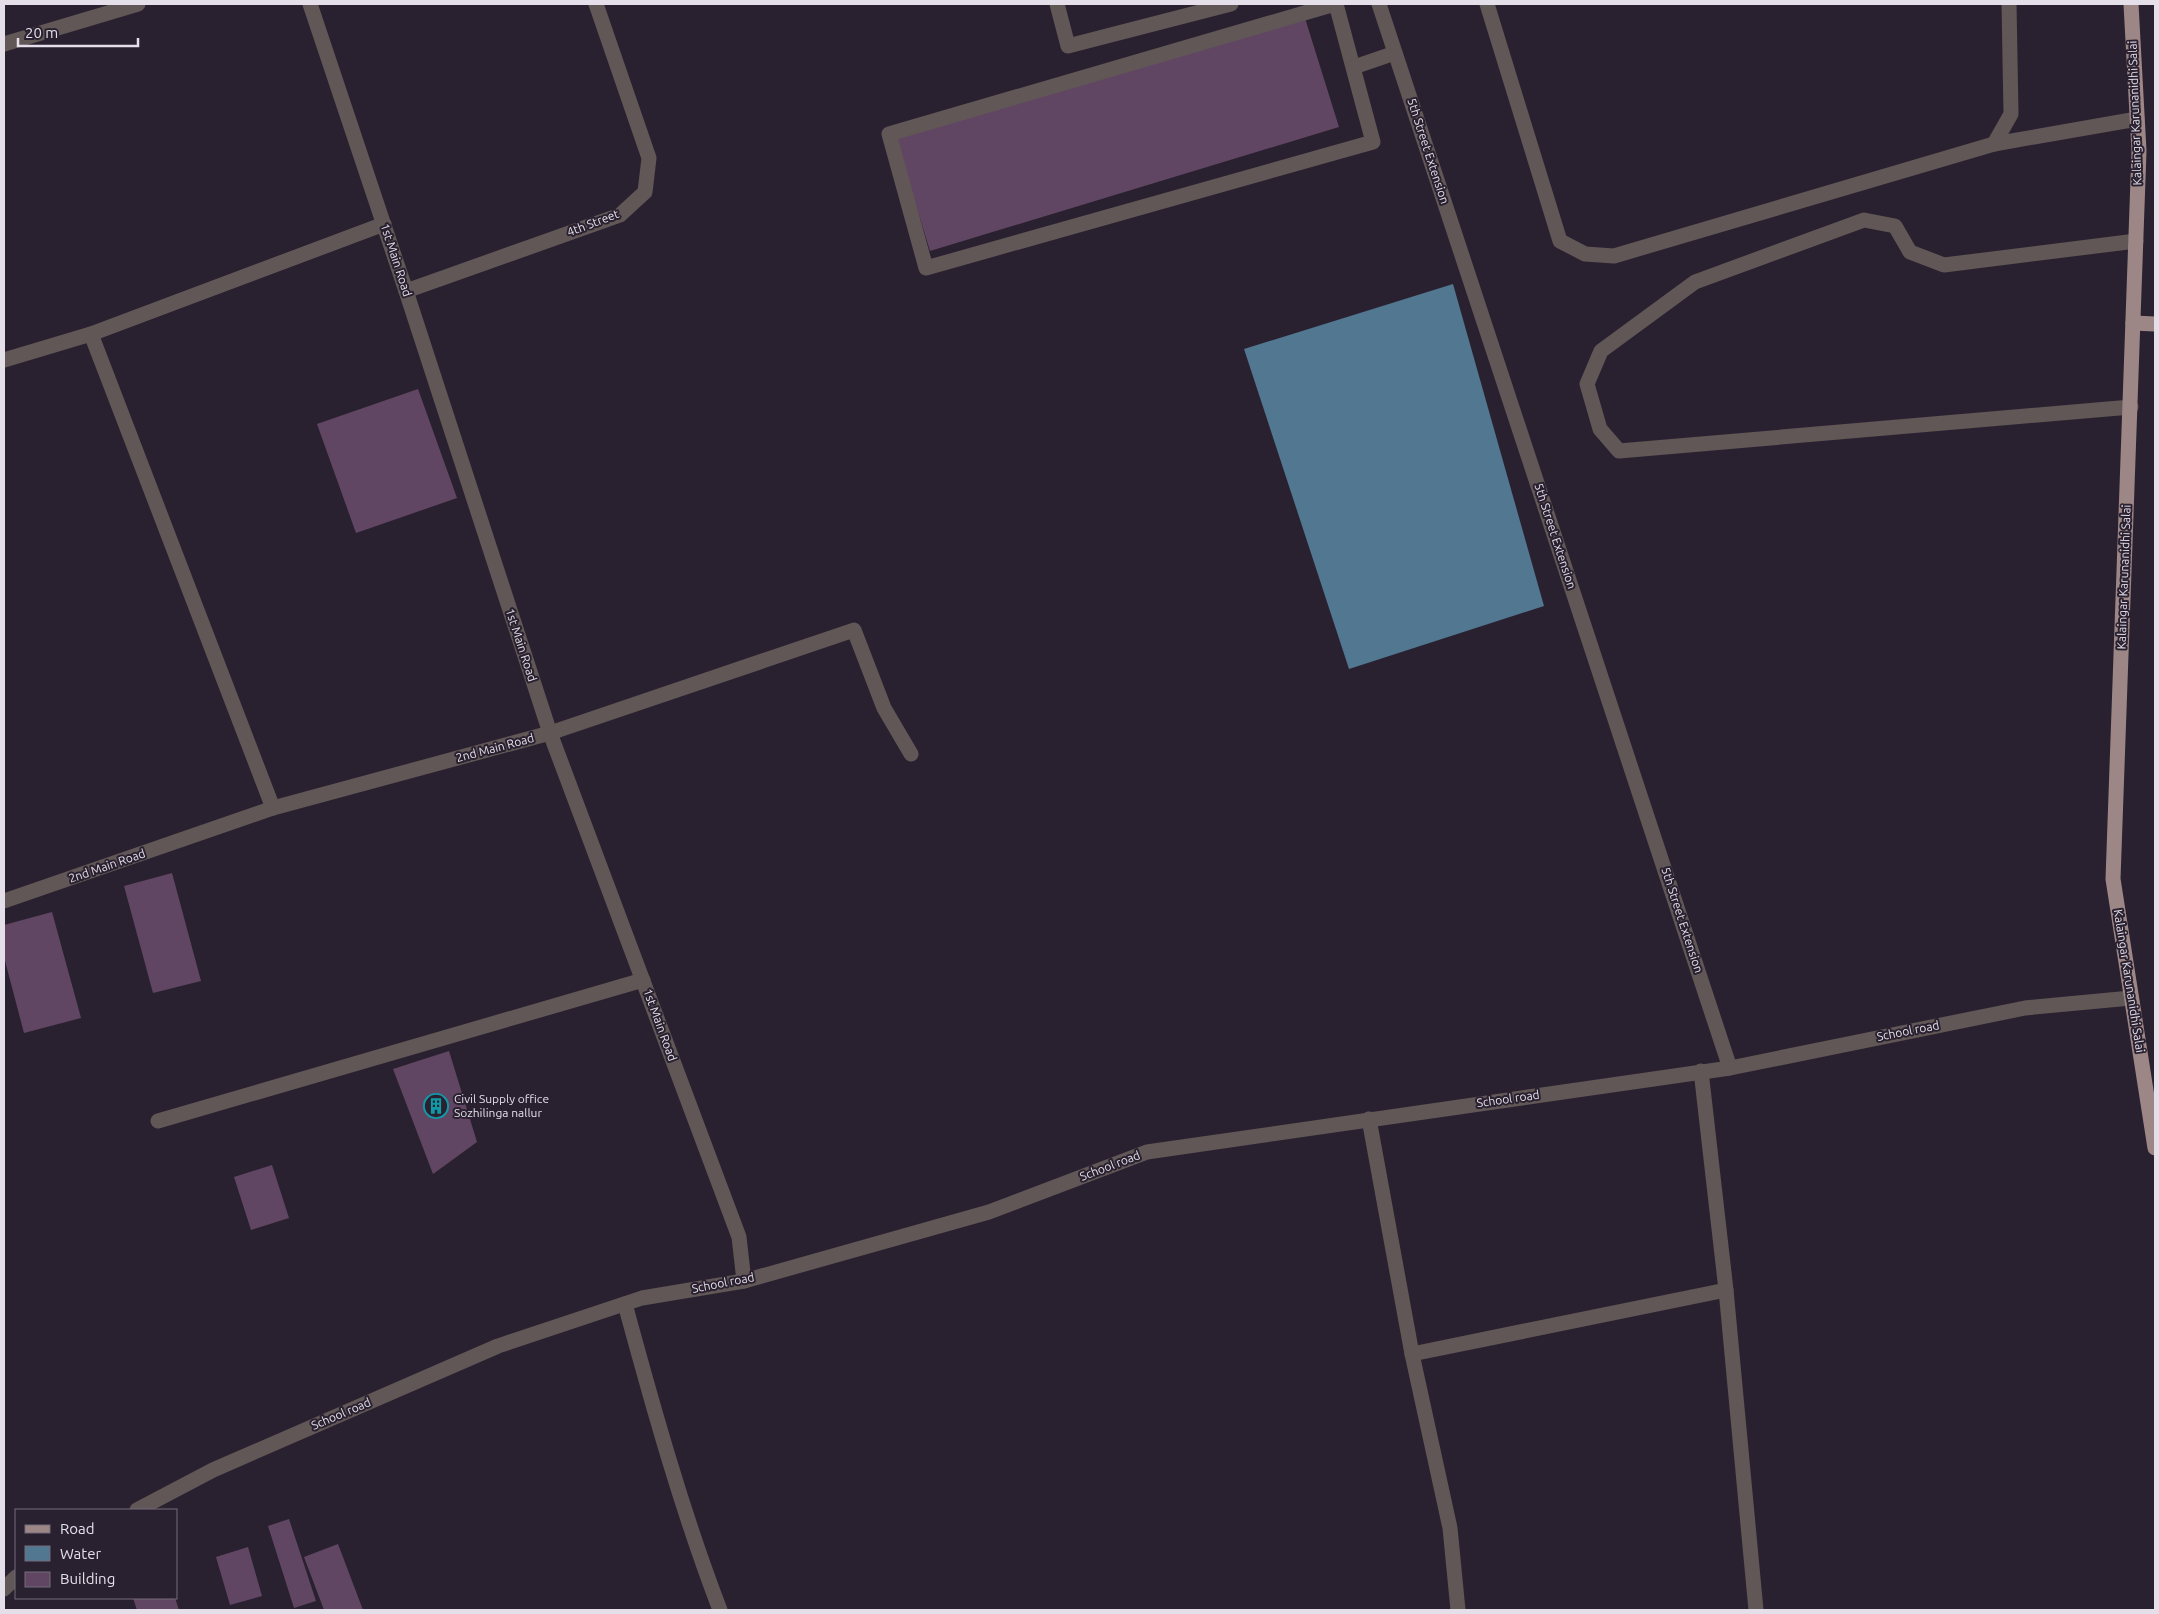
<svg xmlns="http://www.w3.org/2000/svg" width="2159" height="1614" viewBox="0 0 2159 1614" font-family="Ubuntu,sans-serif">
<rect width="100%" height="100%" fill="#2a2130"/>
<polygon fill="#517791" points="1453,284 1544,606 1349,669 1244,349"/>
<g fill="#614663">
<polygon points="1304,15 1339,127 930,251 896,139"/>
<polygon points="418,389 457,498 356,533 317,424"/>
<polygon points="172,873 201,981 153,993 124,886"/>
<polygon points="52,912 81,1018 24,1033 4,957 4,925"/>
<polygon points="449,1051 477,1142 433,1174 393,1069"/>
<polygon points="272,1165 289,1218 251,1230 234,1177"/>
<polygon points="289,1519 316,1601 294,1608 268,1526"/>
<polygon points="338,1544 363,1610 324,1610 304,1557"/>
<polygon points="248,1547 262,1596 230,1605 216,1557"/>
<polygon points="133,1598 175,1598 179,1610 137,1610"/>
</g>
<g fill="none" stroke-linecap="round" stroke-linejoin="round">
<g stroke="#615756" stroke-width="15">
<polyline points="310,4 406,291 550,733 739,1237 744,1281"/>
<polyline points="1057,4 1068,46 1231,4"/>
<polyline points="1335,4 889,134 926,268 1373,142 1336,4"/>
<polyline points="1379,4 1730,1068"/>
<polyline points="1487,4 1560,241 1585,254 1614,256 1994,144 2137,119"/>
<polyline points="4,44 138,4"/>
<polyline points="1354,67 1395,53"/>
<polyline points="1994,144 2011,114 2009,4"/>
<polyline points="406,291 620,215 645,192 649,158 596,4"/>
<polyline points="91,334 273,808"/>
<polyline points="4,360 91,334 384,224"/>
<polyline points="2131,407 1619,451 1600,429 1587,384 1601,351 1695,282 1864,220 1895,226 1910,252 1944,265 2136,241"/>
<polyline points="4,901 273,808 550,733 854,630 884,708 911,754"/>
<polyline points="1701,1071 1726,1290 1756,1610"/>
<polyline points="1369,1119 1412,1354 1450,1528 1458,1610"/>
<polyline points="158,1121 643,980"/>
<path d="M625,1304c28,103 57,207 95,306"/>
<polyline points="1412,1354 1726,1290"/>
<polyline points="137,1510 213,1470 498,1346 642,1298 744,1281 989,1212 1147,1152 1730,1068 2025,1008 2131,998"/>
<polyline points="4,1589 16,1577"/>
</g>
<g stroke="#9c8786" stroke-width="15">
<polyline points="2131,4 2139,151 2113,879 2155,1148"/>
<polyline points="2133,323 2155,324"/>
</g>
</g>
<defs>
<symbol id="building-ring" viewBox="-11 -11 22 22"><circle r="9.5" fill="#2a2130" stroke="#0f9aa8" stroke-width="1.5"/><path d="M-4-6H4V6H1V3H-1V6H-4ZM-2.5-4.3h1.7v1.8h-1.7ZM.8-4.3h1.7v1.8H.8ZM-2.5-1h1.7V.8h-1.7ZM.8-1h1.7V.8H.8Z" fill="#0f9aa8"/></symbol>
</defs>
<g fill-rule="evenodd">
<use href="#building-ring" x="422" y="1092" width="28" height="28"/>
</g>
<g text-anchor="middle" stroke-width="4" stroke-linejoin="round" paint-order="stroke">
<g font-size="12" fill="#e4dfe9" stroke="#2a2130">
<text transform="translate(2135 113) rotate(-92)" y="4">Kalaingar Karunanidhi Salai</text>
<text transform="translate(1428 151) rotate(72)" y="4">5th Street Extension</text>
<text transform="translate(593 223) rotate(-21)" y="4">4th Street</text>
<text transform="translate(396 260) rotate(72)" y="4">1st Main Road</text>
<text transform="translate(1555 536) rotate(72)" y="4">5th Street Extension</text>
<text transform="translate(2124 577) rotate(-88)" y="4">Kalaingar Karunanidhi Salai</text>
<text transform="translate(521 645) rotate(72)" y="4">1st Main Road</text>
<text transform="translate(495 748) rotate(-15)" y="4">2nd Main Road</text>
<text transform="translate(107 866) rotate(-19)" y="4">2nd Main Road</text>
<text transform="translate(1682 920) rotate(72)" y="4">5th Street Extension</text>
<text transform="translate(2129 981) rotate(81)" y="4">Kalaingar Karunanidhi Salai</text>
<text transform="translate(660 1025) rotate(70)" y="4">1st Main Road</text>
<text transform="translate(1908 1031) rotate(-11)" y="4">School road</text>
<text transform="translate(1508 1099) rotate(-8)" y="4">School road</text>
<text transform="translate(1110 1166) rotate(-21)" y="4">School road</text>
<text transform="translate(723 1283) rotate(-11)" y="4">School road</text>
<text transform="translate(341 1414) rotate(-23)" y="4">School road</text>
</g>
<g font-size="12" fill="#e4dfe9" stroke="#2a2130" text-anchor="start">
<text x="454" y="1103">Civil Supply office<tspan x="454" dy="14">Sozhilinga nallur</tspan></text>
</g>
</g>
<rect width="2159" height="1614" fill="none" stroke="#e4dfe9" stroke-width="10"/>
<rect x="15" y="1509" width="162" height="90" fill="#2a2130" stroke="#746d7a"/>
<rect x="25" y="1525" width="25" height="8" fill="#9c8786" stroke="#746d7a"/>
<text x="60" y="1534" font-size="15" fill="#e4dfe9">Road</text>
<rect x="25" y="1546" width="25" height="15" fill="#517791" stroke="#746d7a"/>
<text x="60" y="1559" font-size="15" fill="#e4dfe9">Water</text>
<rect x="25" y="1572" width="25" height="15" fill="#614663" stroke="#746d7a"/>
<text x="60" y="1584" font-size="15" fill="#e4dfe9">Building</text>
<path d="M18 38v8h120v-8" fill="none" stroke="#e4dfe9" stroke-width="2.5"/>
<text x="25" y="38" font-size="15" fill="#e4dfe9" stroke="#2a2130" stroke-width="4" paint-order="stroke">20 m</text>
</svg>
